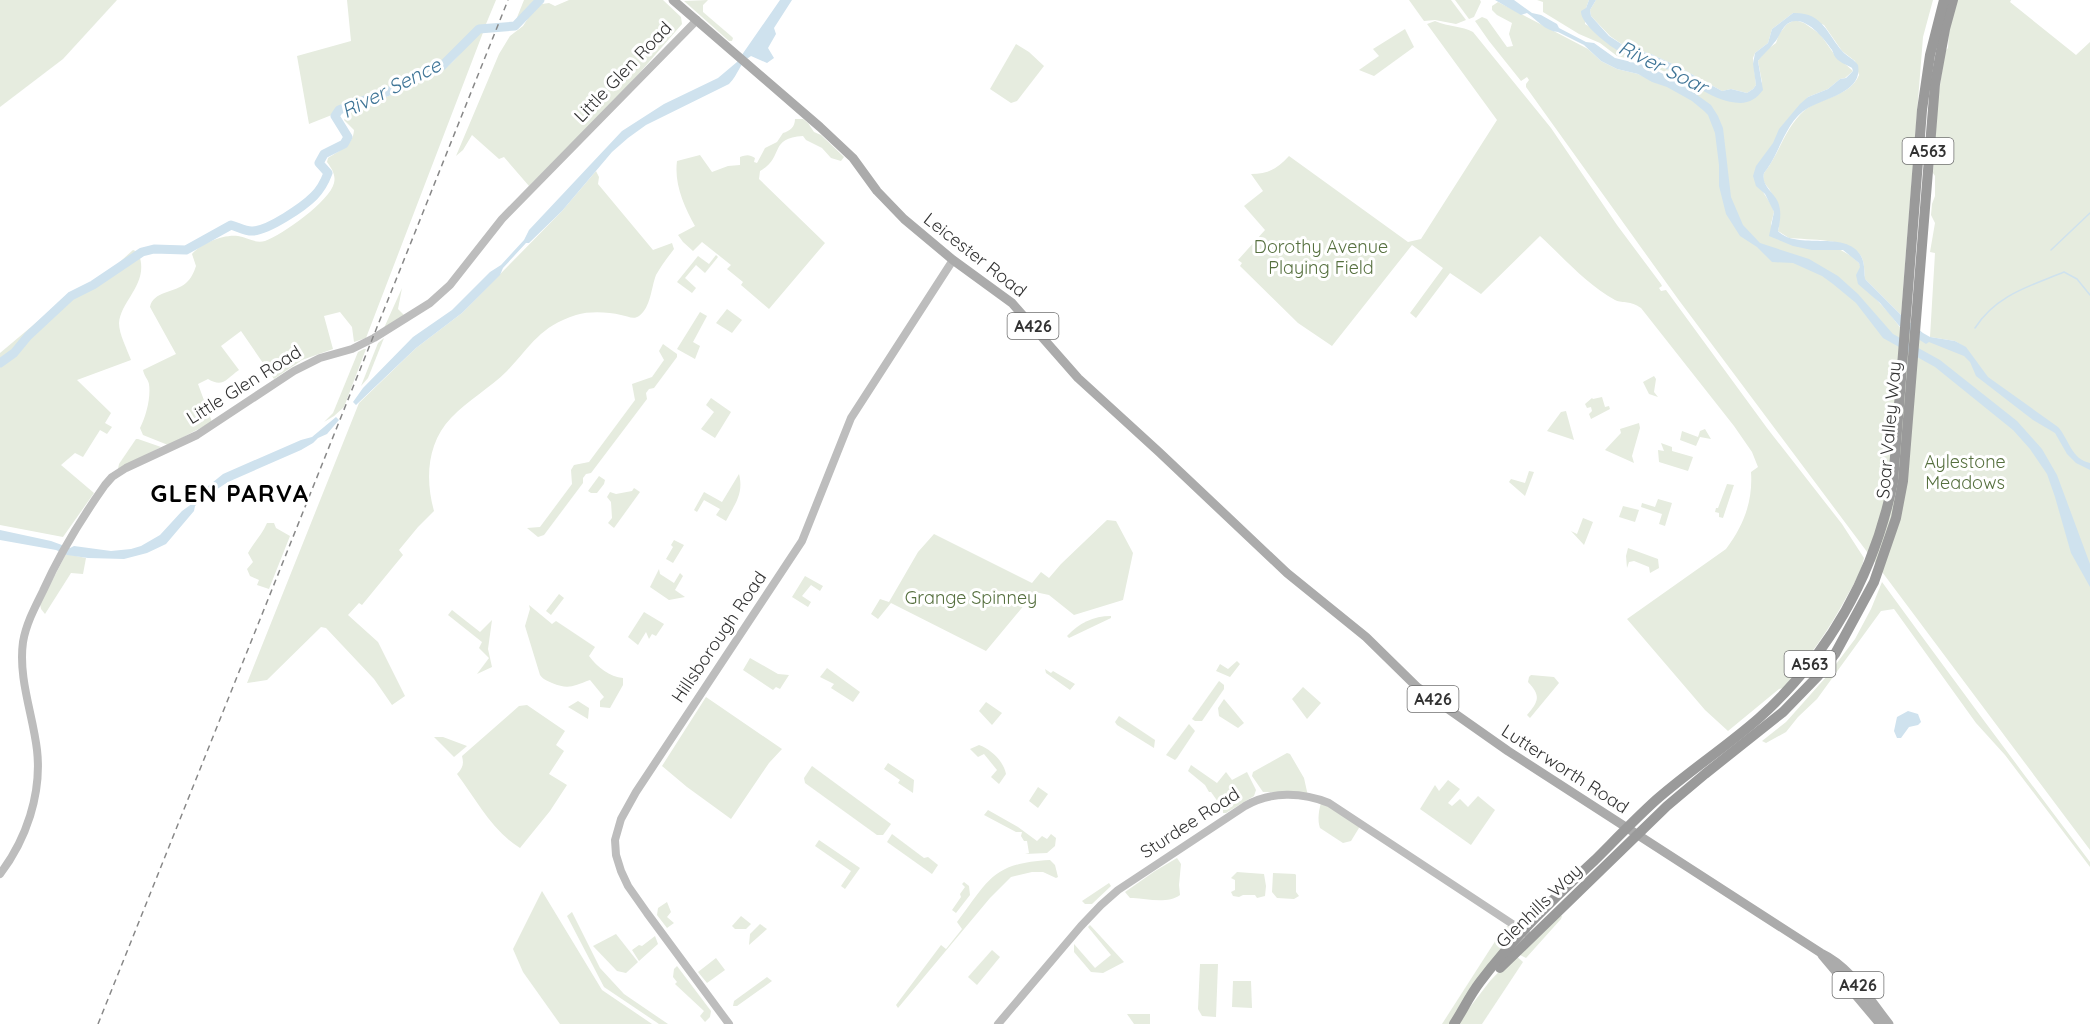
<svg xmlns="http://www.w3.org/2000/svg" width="2090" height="1024" viewBox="0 0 2090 1024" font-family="Quicksand,sans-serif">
<rect width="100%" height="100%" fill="#fff"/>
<g fill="#e6ecdf">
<polygon points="0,0 117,0 63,59 0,107"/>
<polygon points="347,0 496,0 486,24 473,33 447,60 367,101 309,124 297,56 351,41"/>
<polygon points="524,0 537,0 522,17 516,20"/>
<polygon points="569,0 663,0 681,17 682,24 623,92 529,186 504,157 499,159 472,135 463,150 456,156 499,54 510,36 523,26 532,12 542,4 549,3 555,6"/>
<polygon points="708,0 703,5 703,12 731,36 733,38 732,41 729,41 684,1"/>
<polygon points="1409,0 1451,0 1466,20 1456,24 1435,20 1424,21"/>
<polygon points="1455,0 1480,0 1481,2 1474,17 1469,19"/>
<polygon points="1537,0 1589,0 1586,8 1585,24 1650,62 1745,102 1762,82 1758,61 1765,51 1776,43 1779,34 1787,24 1795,20 1804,23 1820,34 1834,54 1853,71 1845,78 1840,79 1828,89 1808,97 1758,165 1763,192 1772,206 1774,212 1771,224 1777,239 1839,249 1851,256 1859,263 1872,295 1889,313 1902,330 1963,346 1955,341 1930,337 1935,253 1930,252 1935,223 1931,215 1932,204 1935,196 1935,176 1933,173 1935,148 1938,143 1935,140 1938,98 1945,51 1948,48 1949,29 1957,0 2011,0 2010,2 2076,55 2090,42 2090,850 1678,299 1526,87 1526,84 1529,80 1527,77 1521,81 1489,41 1475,21 1482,17 1487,19 1507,47 1513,46 1509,34 1512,23 1497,15 1492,10 1492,6 1498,2 1588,49 1601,61 1617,69 1638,74 1659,84 1665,72 1647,63 1617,56 1600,43 1579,34 1543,12 1543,2"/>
<path d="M1596,0h337l-10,37 -22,278 -36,-36c-1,-7 0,-16 -4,-23 -11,-18 -53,-16 -72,-18l-11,-7c3,-11 0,-27 -6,-37 -4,-9 -11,-10 -8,-21 16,-20 21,-46 41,-63 16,-13 45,-13 54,-35l-4,-14 -13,-10 -18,-26 -31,-12 -21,16 -4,14 -13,10 -2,5 3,27 -3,4 -6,4 -16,-4 -9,2 -47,-26 -24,-11 -25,-7 -16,-11 -19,-20 -1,-6z"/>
<path d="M1435,21c14,6 27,5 38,11l78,96 66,97 44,59 1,2 -3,2 2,3 5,-1 101,138 75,96 22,34c-3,14 -10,26 -17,38 -18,34 -39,63 -64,92l-4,1 -51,42 -23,-21 -78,-91 99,-70c18,-24 27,-48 25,-77l7,-5 -6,-15 -18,-26 -93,-118c-11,-8 -17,-4 -26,-8 -28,-15 -52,-43 -75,-64l-59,58 -31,-21 -34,45 -6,-5 33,-45 -31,-23 -80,101 -34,-23 -58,-57 2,-3 -4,-3 27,-30 -21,-24 19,-15 -12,-17c17,0 26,-5 38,-18l119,86 13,-3 76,-119 -70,-96z"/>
<polygon points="1405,29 1414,47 1374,76 1359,70 1379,56 1373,49"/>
<path d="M484,30l-118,308 -12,4 -2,-15 -12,-15 -16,4 9,33 -31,11 -28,19 -33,-48 -20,15 18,24c-13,9 -16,18 -31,9l-10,5 14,38 -44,23 -25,-10 -3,-7c6,-12 11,-30 9,-44 -1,-5 -5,-8 -6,-14l33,-16 -26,-47c3,-16 25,-14 36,-24 5,-4 8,-11 10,-17l-4,-12c9,-11 32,-20 46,-18 9,1 17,8 27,5 17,-6 65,-40 69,-58 2,-8 -2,-14 -7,-21l1,-4c12,-8 25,-12 26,-28l-10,-10 5,-8c30,-13 73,-27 99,-46 13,-10 21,-28 36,-36z"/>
<polygon points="1016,44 1029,52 1044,66 1017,101 1011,103 990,89"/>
<path d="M795,119h8l5,4 6,9 7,3 23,22 -3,4 -10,-3 -9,-10 -16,-8 -3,-4c-35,2 -18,21 -43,35l-1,8 66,64 -56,66 -28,-24 2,-3 -16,-13 4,-4 -29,-23 -9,9 -10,-9 -5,-7 17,-9c-11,-20 -21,-42 -18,-65l23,-6 12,17 16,-6 12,-1v-8c6,-2 9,-3 15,1l-1,4 3,1 8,-15 12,-6 6,-9c7,-2 12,-6 12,-14z"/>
<path d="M596,171l3,6 -1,7 55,66 19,-7 2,6c-6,8 -13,17 -18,26 -5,13 -5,32 -17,41 -5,4 -12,0 -18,-1 -13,-3 -31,-4 -45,0 -37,12 -44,30 -69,56 -17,17 -39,29 -56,47 -24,25 -26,61 -17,93l-16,16 -19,23 4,5 -41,50 -3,-2 -11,12 30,27 27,54 -13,9 -18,-26 -48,-51 -5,-1 -54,53 -20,3 112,-280 57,-55 46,-35 100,-102z"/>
<path d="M133,250l5,2c13,31 -17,47 -19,71 0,11 8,26 12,37l-54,20 34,33 -6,10 7,4 -5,7 -7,-4 -17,27 -8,-4 -14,12 33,28 -31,44 -63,-12v-172l56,-47 55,-36z"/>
<polygon points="716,255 718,257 705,273 696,265 685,278 696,288 692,293 677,282 698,256 709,264"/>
<polygon points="402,288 398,309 404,315 384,328"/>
<polygon points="727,309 742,320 732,333 716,323"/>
<polygon points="700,312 707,316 693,342 700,346 695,359 677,349"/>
<polygon points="384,338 368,378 361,386 378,343"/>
<polygon points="663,344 677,354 677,357 654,388 649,389 646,393 647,399 591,473 586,474 583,478 583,483 544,535 538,537 527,528 540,527 572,484 571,470 574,465 589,462 635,400 632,384 652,377 664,360 659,351"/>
<polygon points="364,349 366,349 344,407 334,416 324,422 333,413 358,352"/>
<polygon points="1654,376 1656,379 1654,392 1658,397 1649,394 1643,382"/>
<polygon points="1602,397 1605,407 1609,406 1610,409 1591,419 1589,414 1592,411 1591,407 1587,408 1585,404 1592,398 1593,399"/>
<polygon points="711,398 731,412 715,438 701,429 714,412 706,405"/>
<polygon points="1566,411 1574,440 1547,431 1561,412"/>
<polygon points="1639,423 1640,428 1632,456 1634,463 1605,450 1621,433 1620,429"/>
<polygon points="1705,429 1711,439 1700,437 1696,446 1680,440 1682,431 1698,437 1700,431"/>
<polygon points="136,439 138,439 161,447 118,469 119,464"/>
<polygon points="1661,443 1672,447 1672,451 1693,457 1688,471 1659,462 1658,450 1664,451"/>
<polygon points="1529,471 1534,472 1525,496 1509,482 1511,479 1525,483"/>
<path d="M739,474c5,19 -4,30 -13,47l-10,-6 4,-6 -16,-9 -7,12 -3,-2 10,-18 18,10z"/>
<polygon points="599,476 605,480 604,484 597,493 591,493 588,491"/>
<polygon points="1727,484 1734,485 1723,518 1719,517 1719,513 1715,512 1716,508 1718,508"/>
<polygon points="634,488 640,492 614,528 608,523 612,518 611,502 607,497 610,492 616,494 632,491"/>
<polygon points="1658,499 1672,503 1665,526 1659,524 1662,514 1641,507 1642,503 1655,507"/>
<polygon points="1623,506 1639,510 1635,522 1619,517"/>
<polygon points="1583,518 1593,522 1584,545 1571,531 1577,534"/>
<polygon points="1107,520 1116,521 1133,553 1123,600 1074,615 1049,595 1035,592 986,651 891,603 878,619 871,614 880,599 889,602 918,552 934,534 1032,583 1041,572 1049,578 1061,564"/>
<path d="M267,523h7l2,5 14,8 -21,53 -12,-4 2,-5 -9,-4 -3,-7 6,-7 -5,-9c6,-11 14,-18 19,-30z"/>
<polygon points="674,540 684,545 673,563 666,559 673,547 671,545"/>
<polygon points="1628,548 1658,559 1659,568 1650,573 1649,567 1634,561 1629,562 1627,568 1626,556"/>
<polygon points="66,554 86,558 83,574 71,573 45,614 41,609 40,604"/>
<polygon points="659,569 660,574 674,583 680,573 683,576 675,590 685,597 669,600 650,587"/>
<polygon points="805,576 823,586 820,591 811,585 802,596 811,602 808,607 792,597"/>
<path d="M1882,582c69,94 138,188 208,280v5l-85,-112 -29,-32 -82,-114 -13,2 -64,88 -19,18 -12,15 -20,11 -4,-2 24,-19 41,-46 28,-37 16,-30z"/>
<polygon points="559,594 564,598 551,615 546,611"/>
<path d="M529,605l23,19 4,-3 39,26 -6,9c8,11 21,21 34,22v7l-13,23 -10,-1v-6l4,-4 -14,-17c-17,6 -21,10 -38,3 -6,-3 -8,-3 -12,-8l-15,-49 5,-17z"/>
<polygon points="452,610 480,632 492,620 488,649 492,667 477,674 489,658 479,648 482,642 448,615"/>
<polygon points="644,612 664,624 656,636 652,634 649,639 646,632 638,645 628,637"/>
<path d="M1111,616v2l-42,20 -2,-2c12,-13 26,-20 44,-20z"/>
<polygon points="750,658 778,674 789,675 780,689 776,687 773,690 743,670"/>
<polygon points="1237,661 1240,664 1230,677 1216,671 1220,664 1228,669"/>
<polygon points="827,668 860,692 853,702 831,688 834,684 820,677"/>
<polygon points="1045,669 1051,673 1053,671 1075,684 1070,690 1046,673"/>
<path d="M1531,675l23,2 5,6 -29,35 -3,-3c12,-14 14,-19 1,-33l1,-5z"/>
<polygon points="1219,681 1224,685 1224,689 1202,721 1195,721 1192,719"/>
<polygon points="1303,687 1321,703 1307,719 1292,699"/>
<polygon points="706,697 782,749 769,763 731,819 687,787 662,766"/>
<polygon points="1224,699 1244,723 1238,728 1219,716 1218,708"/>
<polygon points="578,701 589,708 588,719 568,707"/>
<polygon points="986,702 1002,713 992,725 979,711"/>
<path d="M527,705l38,26 -9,14 8,6 -15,23 18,11 -17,26 -30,37c-28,-17 -44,-49 -63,-74 6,-6 7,-10 5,-18l57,-50z"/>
<polygon points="1119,716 1155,740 1154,748 1117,725 1115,722"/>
<polygon points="1189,724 1195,731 1177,758 1175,760 1166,755"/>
<polygon points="434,737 443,737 467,746 454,757"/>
<path d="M979,745c12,4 25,17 27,29l-7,10 -8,-7 6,-7 -13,-16 -6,3 -8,-8z"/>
<polygon points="1287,753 1290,754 1304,778 1308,796 1287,792 1263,792 1252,776 1253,772"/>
<polygon points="888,763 914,780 913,793 898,783 900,780 884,769"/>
<polygon points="1191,765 1217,783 1226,772 1232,780 1247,772 1256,790 1254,796 1226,813 1223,813 1223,809 1211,792 1209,792 1205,785 1188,771"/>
<polygon points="812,766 891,824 883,835 877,835 805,783 804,778"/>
<polygon points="1448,780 1460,789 1448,803 1452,806 1460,799 1468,807 1478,796 1495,810 1471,845 1420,809 1435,785 1439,791"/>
<polygon points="1038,787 1048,794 1038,808 1029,801"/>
<path d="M1322,800l40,23 -11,18 -8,2 -23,-15c-3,-8 -1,-20 2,-28z"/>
<polygon points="988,810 1018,827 1037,841 1042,836 1047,839 1051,834 1056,838 1055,846 1047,853 1025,854 1029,853 1027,841 1024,841 1021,836 1022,832 1016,832 984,815"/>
<polygon points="892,834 924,858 928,857 938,865 932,874 887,842"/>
<polygon points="819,840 860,868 845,889 841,886 851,871 815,846"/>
<path d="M1177,858l4,6 -2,21 1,10c-12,9 -33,4 -47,3h-3l-5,-6 30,-21z"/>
<path d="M1050,860l5,5 3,12 -2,1 -13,-6h-11l-21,5 -21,21 -92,110 -2,-3 45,-60 5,4 16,-20 -5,-7c32,-42 35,-59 93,-62z"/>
<polygon points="1237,872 1264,874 1266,886 1265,896 1257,898 1255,895 1243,895 1239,897 1233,896 1231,892 1235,890 1235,880 1231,878"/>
<polygon points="1273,873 1295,874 1296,875 1296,892 1299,896 1294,899 1277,898 1272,892"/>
<polygon points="964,882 969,886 970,895 956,913 952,910 961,897 960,894 965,887 962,884"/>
<polygon points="1109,883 1111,886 1092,904 1085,904 1082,901"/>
<polygon points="542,891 602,990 652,1024 560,1024 523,972 513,949"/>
<polygon points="667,902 671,912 667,917 674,923 667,928 657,915 658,908"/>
<polygon points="572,912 600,968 624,994 668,1024 659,1024 604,987 567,916"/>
<polygon points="1560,915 1562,916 1561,919 1526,958 1520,955"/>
<polygon points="741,916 751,924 746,929 735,929 732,926"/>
<polygon points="760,924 767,929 749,945 750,934"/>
<polygon points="1090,925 1124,962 1103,973 1091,972 1074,952 1074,944 1095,968 1111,955 1088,927"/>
<polygon points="1507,926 1512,927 1515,933 1450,1024 1442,1024 1503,929"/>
<polygon points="616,934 638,962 626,973 617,971 593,946"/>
<polygon points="655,936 658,944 639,961 632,950 639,945 642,946"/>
<polygon points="992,950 1000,957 977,985 968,977"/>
<polygon points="1515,955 1523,962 1482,1024 1457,1024 1490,981"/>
<polygon points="716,958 725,970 707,983 698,972"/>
<polygon points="1200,964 1218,964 1216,1017 1202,1016 1198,1009"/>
<polygon points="677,966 711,1011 710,1017 705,1022 700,1016 704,1011 675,984 677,982 673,977 674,969"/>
<polygon points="767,977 772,981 737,1006 733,1006 734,1001"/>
<polygon points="1233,981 1251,981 1252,1008 1232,1007"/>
<polygon points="1127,1014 1150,1014 1150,1024 1134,1024"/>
</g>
<g fill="#cfe2ee">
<path d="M780,0h12l-18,28 2,6 -8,14 6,10 -7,5 -16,-7c-12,7 -12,18 -22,28l-83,41 -18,13 -16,14 -50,59 -33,32h-3l-23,25 -3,7 -38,38 -46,35 -60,57 -3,-3 10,-14 50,-51 39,-27 38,-38 11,-7 23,-25 5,-10 93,-99 42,-27 54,-26 19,-16z"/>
<path d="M1495,0h19l18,13 9,2 16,9 2,4 27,14 8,1 21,15 33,8 34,18 29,21 7,11 5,12 8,69 12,28 17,18 49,16 29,17 20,18 35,40 47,26 77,61 25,28 15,26 33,89v23l-19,-34 -16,-56 -8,-23 -17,-25 -17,-19 -78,-63 -52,-29 -27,-35 -23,-19 -11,-8 -29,-13 -21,-1 -15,-15 -17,-11 -14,-22 -7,-28v-21l-4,-32 -7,-18 -4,-4 -12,-10 -25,-14 -15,-5 -14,-8 -21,-5 -16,-8 -17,-16 -26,-13c-13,-1 -21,-12 -31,-19l-6,2z"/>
<path d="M1589,0h7l-6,10 1,6 18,20 17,11 25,7 24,11 47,26 9,-2 16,4 6,-4 3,-4 -3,-21 2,-11 13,-10 4,-14 21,-16c30,-1 34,21 50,39 5,5 11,7 15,13 5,27 -31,32 -50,43 -23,13 -28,46 -44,65 -3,13 9,18 14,29 4,10 2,20 0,29 19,20 68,-2 83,25 4,7 3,16 4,23l36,36 22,18 7,4 25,4 11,6 22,30 70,50c11,12 13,32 32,36v7l-14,-7 -9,-9 -12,-21 -22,-13 -57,-44 -6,-14 -6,-6 -35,-14 -3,2 -25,-16 -21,-25 -22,-19 -2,-9 4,-8 -1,-4 -16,-13h-31l-19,-4 -24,-10 5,-24 -9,-18 -9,-8 -3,-10 3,-10 17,-23 6,-14 21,-25 8,-7 20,-8 12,-10 6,-1 7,-7 -1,-3c-5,-3 -13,-6 -16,-10 -2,-2 -3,-6 -4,-8 -8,-12 -29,-38 -45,-26 -6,5 -8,14 -13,19 -5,7 -11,11 -16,18l5,29c-6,8 -13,13 -23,13 -28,-1 -47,-21 -71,-33 -16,-8 -35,-12 -52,-20 -10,-6 -37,-27 -36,-39l5,-3z"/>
<polygon points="336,417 339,420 327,434 318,438 313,443 301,450 228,482 202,499 195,506 194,511 166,544 147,553 124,559 88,558 67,555 56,550 0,540 0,530 51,541 70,548 74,546 111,551 131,549 141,546 160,535 182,511 193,503 207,487 223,474 301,440 312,437"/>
<polygon points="1908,711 1918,714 1921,722 1918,725 1909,727 1901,738 1897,738 1894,731 1897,717"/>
</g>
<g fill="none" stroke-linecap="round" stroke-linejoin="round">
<g stroke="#cfe2ee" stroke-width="1.5">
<polyline points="2051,250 2090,213"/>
<path d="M1975,328c21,-33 55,-42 89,-56l13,7 13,16"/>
</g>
<path stroke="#cfe2ee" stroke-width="9" d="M0,363l14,-10 14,-17 43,-40 22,-11 49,-33 12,-3 32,1 45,-25c7,2 16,7 22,6 16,-1 50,-24 61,-35 6,-6 11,-15 14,-23l-9,-10 5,-9 20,-10 4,-7 -13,-21 4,-6 50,-19 53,-25 37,-37 36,-3 25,-26"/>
<g stroke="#bdbdbd" stroke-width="8">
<path d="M0,874c26,-34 42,-80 37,-124 -4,-35 -19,-72 -14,-108 3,-18 12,-35 20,-51 17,-38 38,-72 62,-106l7,-8 14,-9 71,-33 97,-64 26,-13 32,-9 22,-11 56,-35 20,-18 52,-66 195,-199"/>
<polyline points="729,1024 647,913 628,886 621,871 616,855 615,840 621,819 636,792 802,541 851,418 953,260"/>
<path d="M998,1024l83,-98 20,-21 17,-15 127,-84c26,-15 57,-14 84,-3l197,130"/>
</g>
<g stroke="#ababab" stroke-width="9">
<path d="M673,0l147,127 33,31 24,33 27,28 49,41 59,43 66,75 81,74 128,121 79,64 51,50 91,64 313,202c30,14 48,46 68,71"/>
<polyline points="1822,955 1880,1024"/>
</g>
<g stroke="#9a9a9a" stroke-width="10">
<polyline points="1500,968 1667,806 1705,774 1783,712 1818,676 1835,654 1874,582 1896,518 1903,481 1935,84 1945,29 1953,0"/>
<path d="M1454,1024c9,-14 16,-29 26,-42 34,-45 74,-84 115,-122 20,-20 40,-41 61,-60 33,-29 70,-53 103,-82 71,-64 115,-143 134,-236l29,-372 8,-55 14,-55"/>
</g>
<polyline stroke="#888" stroke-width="1.5" stroke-dasharray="6 4.5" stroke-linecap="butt" points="98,1024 508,0"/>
</g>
<g text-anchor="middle" stroke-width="6" stroke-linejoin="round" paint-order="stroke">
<g fill="#fff" stroke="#707070" stroke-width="1.5">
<rect x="1902.5" y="138" width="51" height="26" rx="4.5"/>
<rect x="1007.5" y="313" width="51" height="26" rx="4.5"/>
<rect x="1784.5" y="651" width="51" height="26" rx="4.5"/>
<rect x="1407.5" y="686" width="51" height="26" rx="4.5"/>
<rect x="1832.5" y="972" width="51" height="26" rx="4.5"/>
</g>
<g font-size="16" font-weight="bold" fill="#333">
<text x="1928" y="157">A563</text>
<text x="1033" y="332">A426</text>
<text x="1810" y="670">A563</text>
<text x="1433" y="705">A426</text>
<text x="1858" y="991">A426</text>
</g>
<g font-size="18" fill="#333" stroke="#fff">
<text transform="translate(623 72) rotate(-46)" y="6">Little Glen Road</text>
<text transform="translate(975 255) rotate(38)" y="6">Leicester Road</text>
<text transform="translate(244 385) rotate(-32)" y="6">Little Glen Road</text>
<text transform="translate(1889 430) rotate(-85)" y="6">Soar Valley Way</text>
<text transform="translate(719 637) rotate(-56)" y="6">Hillsborough Road</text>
<text transform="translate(1565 769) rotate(33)" y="6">Lutterworth Road</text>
<text transform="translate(1190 823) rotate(-33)" y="6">Sturdee Road</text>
<text transform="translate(1539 906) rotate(-44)" y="6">Glenhills Way</text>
</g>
<g font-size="18" fill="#56703f" stroke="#fff">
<text x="1321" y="253">Dorothy Avenue<tspan x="1321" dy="21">Playing Field</tspan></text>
<text x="1965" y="468">Aylestone<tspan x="1965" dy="21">Meadows</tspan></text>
<text x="971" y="604">Grange Spinney</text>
</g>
<g font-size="20" font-style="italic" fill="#3f7597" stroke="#fff">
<text transform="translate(1663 67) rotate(26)" y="7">River Soar</text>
<text transform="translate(391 88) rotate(-27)" y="7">River Sence</text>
</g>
<g font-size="24" font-weight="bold" letter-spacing="1.5" fill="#000" stroke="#fff">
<text x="230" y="502">GLEN PARVA</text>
</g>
</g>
</svg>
